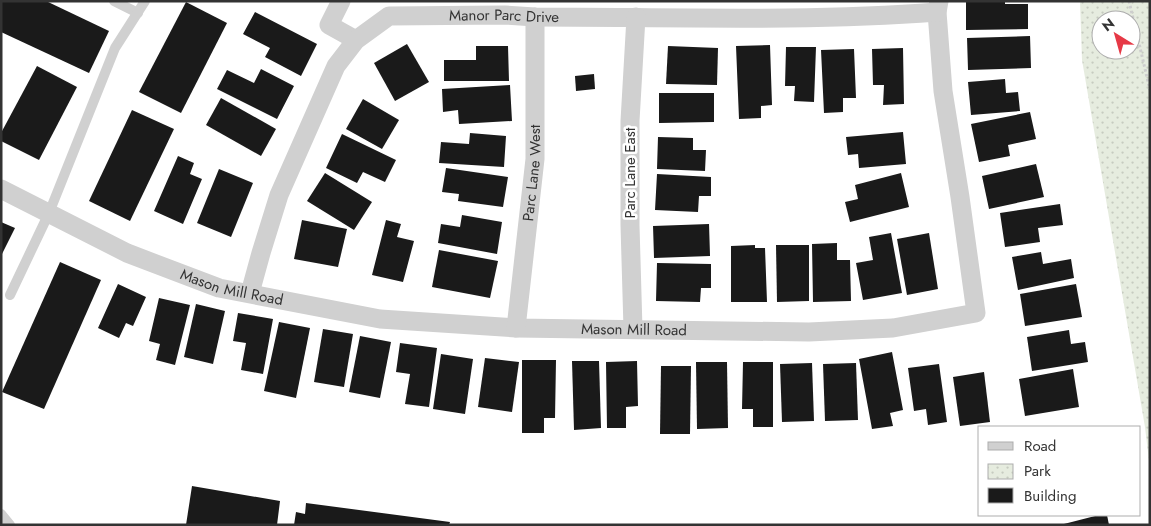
<svg xmlns="http://www.w3.org/2000/svg" width="1151" height="526" viewBox="0 0 1151 526" font-family="Jost,sans-serif">
<defs>
<pattern id="park-dots" width="8" height="8" patternUnits="userSpaceOnUse" patternTransform="scale(1.25)"><rect width="8" height="8" fill="#e6ecdf"/><path d="M2 2h.1M6 6h.1" fill="none" stroke="#c6cbc0" stroke-width="1.8" stroke-linecap="round"/></pattern>
</defs>
<rect width="100%" height="100%" fill="#fff"/>
<path fill="url(#park-dots)" fill-rule="evenodd" d="M1080,1h70v468l-5,-42 -63,-367zM1101,20h30v30h-30z"/>
<g fill="#1a1a1a">
<polygon points="1,1 46,1 109,31 89,73 1,32"/>
<polygon points="966,1 1005,1 1005,4 1028,4 1028,29 966,30"/>
<polygon points="186,2 227,23 181,113 139,92"/>
<polygon points="255,12 317,44 301,76 265,57 270,48 243,34"/>
<polygon points="1030,36 1031,68 968,70 967,38"/>
<polygon points="407,44 429,82 395,101 374,63"/>
<polygon points="770,45 772,105 761,106 761,118 739,119 736,46"/>
<polygon points="476,46 508,46 509,81 444,81 444,60 476,60"/>
<polygon points="668,46 718,48 717,85 666,84"/>
<polygon points="786,47 816,47 814,102 794,101 795,86 785,86"/>
<polygon points="903,48 904,104 883,105 884,85 873,85 872,49"/>
<polygon points="854,49 856,98 843,98 843,112 824,113 821,50"/>
<polygon points="37,66 77,87 39,160 1,141 1,133"/>
<polygon points="261,69 294,86 277,119 217,89 227,70 254,83"/>
<polygon points="594,74 595,89 576,91 575,76"/>
<polygon points="1005,79 1006,93 1018,92 1020,111 971,115 968,82"/>
<polygon points="510,85 512,121 459,124 458,110 443,112 442,89"/>
<polygon points="659,93 714,93 714,122 659,123"/>
<polygon points="221,98 276,129 261,156 206,125"/>
<polygon points="363,99 399,120 382,149 346,129"/>
<polygon points="132,110 174,129 130,221 89,201"/>
<polygon points="1030,112 1036,139 1008,145 1010,156 979,162 971,124"/>
<polygon points="903,132 906,164 859,168 858,154 848,155 846,137"/>
<polygon points="470,133 506,136 504,167 439,163 441,142 469,144"/>
<polygon points="342,134 396,160 385,182 363,172 357,183 326,168"/>
<polygon points="658,137 693,138 693,150 706,150 705,171 657,169"/>
<polygon points="178,156 194,163 190,174 202,179 183,224 154,211"/>
<polygon points="1036,164 1044,197 989,209 982,176"/>
<polygon points="446,168 508,177 503,207 458,201 459,194 442,192"/>
<polygon points="219,169 253,183 231,237 197,223"/>
<polygon points="325,173 372,202 354,230 307,201"/>
<polygon points="901,173 909,207 850,222 845,202 858,199 855,185"/>
<polygon points="657,174 711,177 711,196 699,196 698,212 655,210"/>
<polygon points="1060,204 1063,225 1038,228 1040,242 1005,247 1000,213"/>
<polygon points="462,215 502,222 497,254 438,243 441,224 460,227"/>
<polygon points="302,220 347,229 338,267 294,259"/>
<polygon points="386,220 401,224 397,237 414,241 403,282 372,275"/>
<polygon points="1,222 15,228 1,256"/>
<polygon points="709,224 710,256 654,258 653,226"/>
<polygon points="891,233 902,293 863,300 856,263 873,260 869,237"/>
<polygon points="929,233 938,289 907,295 897,239"/>
<polygon points="837,243 837,260 850,260 851,301 813,302 812,244"/>
<polygon points="755,245 755,248 765,248 767,302 731,302 731,246"/>
<polygon points="776,245 809,245 809,301 777,302"/>
<polygon points="439,250 498,261 490,298 432,287"/>
<polygon points="1041,252 1043,264 1071,259 1074,278 1018,290 1012,257"/>
<polygon points="60,262 101,280 44,409 2,392"/>
<polygon points="657,263 711,264 711,288 701,288 700,302 656,301"/>
<polygon points="118,284 146,297 133,326 126,323 119,338 98,328"/>
<polygon points="1076,284 1082,317 1025,326 1020,294"/>
<polygon points="159,298 190,305 175,365 156,360 160,344 149,341"/>
<polygon points="196,304 225,311 213,364 184,357"/>
<polygon points="238,313 273,319 263,374 241,370 246,343 233,341"/>
<polygon points="279,322 310,328 296,398 264,391"/>
<polygon points="323,329 353,334 344,387 314,382"/>
<polygon points="1069,330 1071,344 1085,342 1088,362 1032,371 1027,337"/>
<polygon points="360,336 391,342 380,398 349,392"/>
<polygon points="400,343 437,348 429,407 405,404 410,374 396,372"/>
<polygon points="892,352 903,410 890,413 893,426 872,429 859,359"/>
<polygon points="441,354 473,359 465,414 433,409"/>
<polygon points="485,358 519,362 512,412 478,407"/>
<polygon points="522,360 556,360 555,418 544,418 544,433 522,433"/>
<polygon points="572,361 599,361 601,428 574,430"/>
<polygon points="637,361 638,406 626,407 626,428 607,428 606,362"/>
<polygon points="696,362 727,362 728,428 697,429"/>
<polygon points="743,362 773,362 773,427 753,427 753,409 742,409"/>
<polygon points="812,363 814,421 782,422 780,364"/>
<polygon points="856,363 858,420 825,421 823,364"/>
<polygon points="939,364 947,422 928,425 926,409 914,411 908,368"/>
<polygon points="661,366 691,366 690,434 660,434"/>
<polygon points="1073,369 1079,407 1025,416 1019,379"/>
<polygon points="984,372 990,422 960,426 953,377"/>
<polygon points="192,486 280,501 277,525 186,525"/>
<polygon points="306,503 450,522 449,525 294,525 296,512 305,514"/>
<polygon points="1099,515 1107,515 1109,525 1060,525"/>
</g>
<g fill="none" stroke-linecap="round" stroke-linejoin="round">
<polyline stroke="#cdcdcd" stroke-width="3" stroke-dasharray="2.5 2.5" stroke-linecap="butt" points="1129,1 1150,90"/>
<g stroke="#d0d0d0" stroke-width="10">
<polyline points="114,1 138,13"/>
<polyline points="10,295 49,213 115,48 145,1"/>
<polyline points="1,514 10,525"/>
</g>
<g stroke="#d0d0d0" stroke-width="19">
<polyline points="341,1 329,25 356,40"/>
<path id="s1" d="M1,189l126,64 92,35 161,31 136,9 293,4 84,-4 83,-15 -16,-116 -17,-106 -6,-79 2,-11"/>
<path id="s2" d="M250,293l11,-40 18,-58 57,-129 20,-26 33,-24 116,-1 30,2c133,0 269,5 402,-5"/>
<path id="s3" d="M516,328l19,-169v-142"/>
<polyline points="633,329 630,225 630,121 636,17"/>
</g>
</g>
<g text-anchor="middle" stroke-width="5" stroke-linejoin="round" paint-order="stroke">
<g font-size="15" fill="#333" stroke="#fff">
<text dy="5" stroke="none"><textPath href="#s2" startOffset="432">Manor Parc Drive</textPath></text>
<text dy="5" stroke="none"><textPath href="#s3" startOffset="156">Parc Lane West</textPath></text>
<text transform="translate(630 173) rotate(-90)" y="5">Parc Lane East</text>
<text dy="5" stroke="none"><textPath href="#s1" startOffset="252">Mason Mill Road</textPath></text>
<text dy="5" stroke="none"><textPath href="#s1" startOffset="658">Mason Mill Road</textPath></text>
</g>
</g>
<rect width="1151" height="526" fill="none" stroke="#333333" stroke-width="5"/>
<rect x="978" y="426" width="162" height="90" fill="#ffffff" stroke="#adadad"/>
<rect x="988" y="442" width="25" height="8" fill="#d0d0d0" stroke="#adadad"/>
<text x="1024" y="451" font-size="15" fill="#333333">Road</text>
<rect x="988" y="464" width="25" height="15" fill="url(#park-dots)" stroke="#adadad"/>
<text x="1024" y="476" font-size="15" fill="#333333">Park</text>
<rect x="988" y="488" width="25" height="15" fill="#1a1a1a" stroke="#adadad"/>
<text x="1024" y="501" font-size="15" fill="#333333">Building</text>
<g transform="translate(1116 35) rotate(323)"><circle r="24" fill="#ffffff" stroke="#adadad"/>
<path d="M0-4L9 19L0 12L-9 19Z" fill="#e63946"/>
<text y="-8" font-size="14" font-weight="bold" text-anchor="middle" fill="#333333">N</text>
</g>
</svg>
